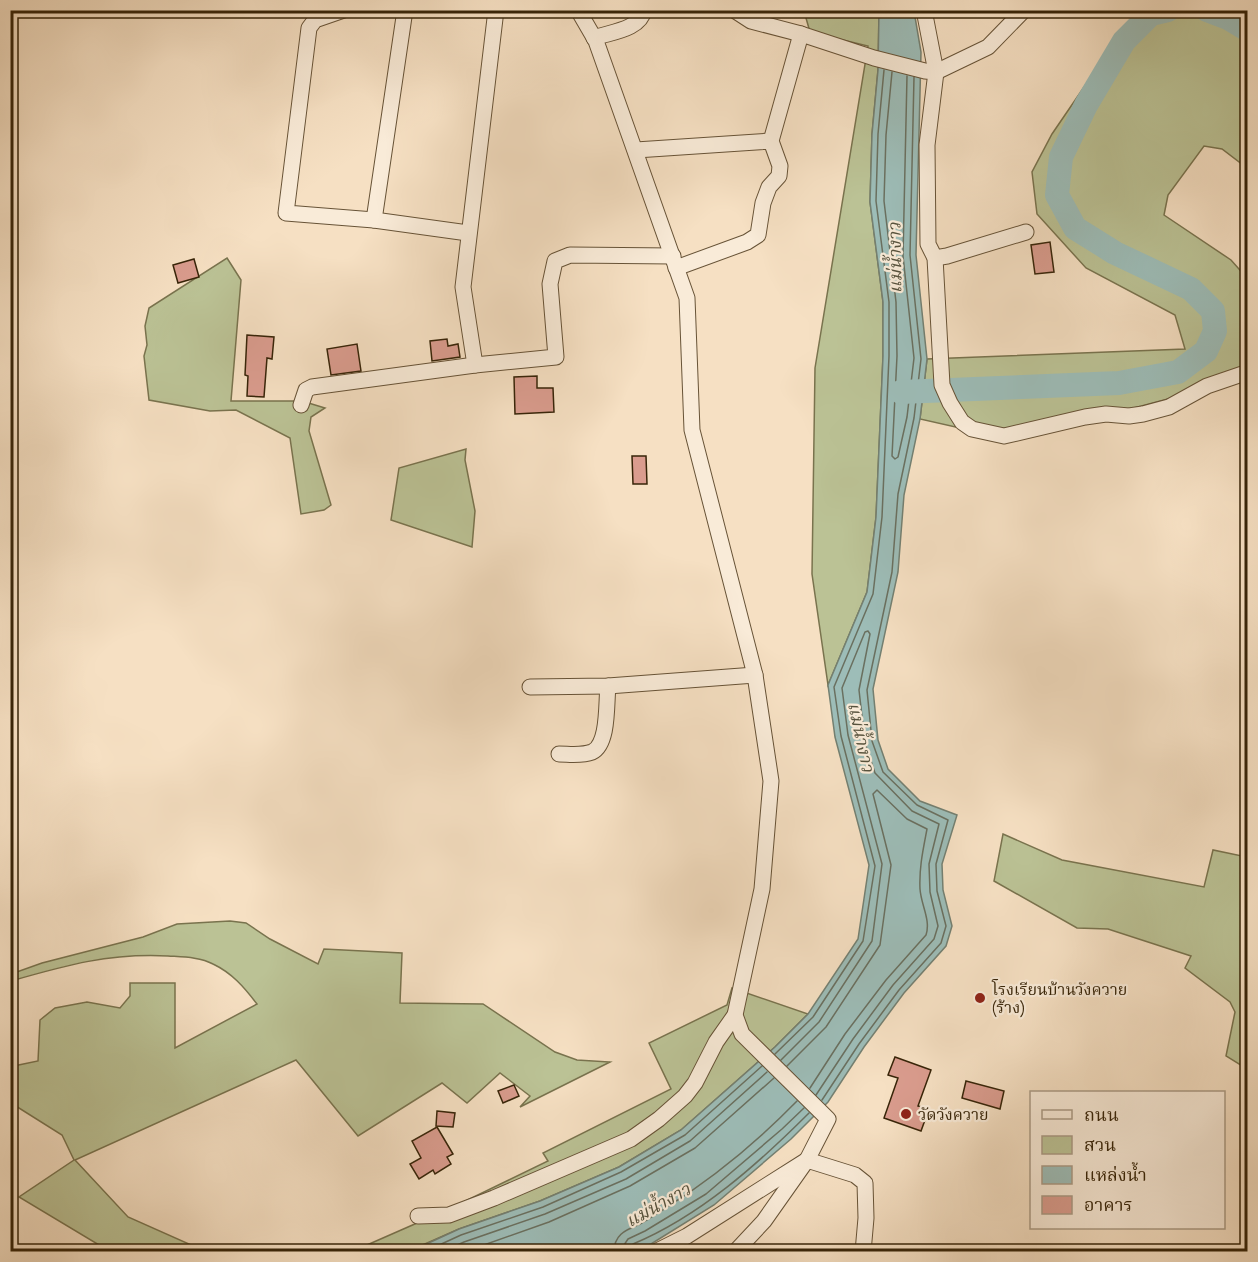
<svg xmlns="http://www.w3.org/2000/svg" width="1258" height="1262" viewBox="0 0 1258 1262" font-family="'IM FELL Great Primer','Noto Serif Thai',serif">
<rect width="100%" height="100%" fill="#f6e0c3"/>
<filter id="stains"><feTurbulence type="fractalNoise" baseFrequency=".00333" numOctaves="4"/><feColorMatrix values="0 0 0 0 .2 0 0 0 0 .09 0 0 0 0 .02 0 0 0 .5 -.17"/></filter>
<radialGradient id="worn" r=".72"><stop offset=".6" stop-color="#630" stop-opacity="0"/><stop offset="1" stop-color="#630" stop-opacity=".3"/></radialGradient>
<g fill="#bbc295" stroke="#79734e" stroke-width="1.5">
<polygon points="804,11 879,11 878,70 872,134 870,202 883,302 883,356 876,517 867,592 828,685 812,574 815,368 868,46 810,32"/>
<polygon points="1136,11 1247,11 1247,168 1222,149 1204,146 1168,195 1164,215 1231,260 1247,278 1247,378 1013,440 920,419 927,359 1185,349 1175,315 1086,268 1037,214 1032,172 1052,134"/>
<polygon points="227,258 241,280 231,401 302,401 325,408 311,417 309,431 331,505 324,510 301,514 290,438 236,410 210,411 149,400 144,356 147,345 145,326 149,308"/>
<polygon points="466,449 465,460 475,511 472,547 391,520 399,468"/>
<polygon points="1003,834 1062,860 1204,887 1213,850 1247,857 1247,1069 1226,1056 1235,1012 1230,1002 1185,968 1191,956 1108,929 1077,928 994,881"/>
<path d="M230,921l16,2 24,16 48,25 6,-15 78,4 -2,50 83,1 72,48 22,8 33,2 -90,45 10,-11 -30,-23 -33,30 -25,-20 -84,53 -62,-76 -221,100 53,57 70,31 -3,4 -86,-1 -90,-54 55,-37 -12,-25 -51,-32v-31l3,-6 24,-5 2,-41 15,-12 32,-6 33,6 10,-12v-13h45v65l82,-44c-13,-17 -25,-31 -44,-40 -13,-7 -30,-7 -45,-8 -59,-3 -101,9 -157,25v-7l31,-11 101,-26 34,-13z"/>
<polygon points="732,988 808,1014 775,1047 681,1130 619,1167 540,1201 459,1229 409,1251 351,1252 449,1209 548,1161 543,1153 671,1089 649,1043 727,1005"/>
</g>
<polygon fill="#9dbdb8" stroke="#748072" stroke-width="1.5" points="879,11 914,11 921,52 916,255 927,359 920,419 904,495 898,572 873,689 878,740 888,769 920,801 957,815 942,864 943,890 952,926 946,946 904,993 864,1047 828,1102 791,1139 714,1205 651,1244 629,1252 409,1252 459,1229 540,1201 619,1167 681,1130 775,1047 808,1014 858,939 869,865 835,737 828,685 867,592 876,517 883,356 883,302 870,202 872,134 878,70"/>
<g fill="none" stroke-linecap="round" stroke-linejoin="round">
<g stroke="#6a7060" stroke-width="1.5">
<polyline points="892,72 886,135 884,201 896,302 897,356 892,456 895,459 898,457 907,417 914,358 903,256 907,76"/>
<polyline points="775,1054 813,1017 863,941 875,866 841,736 834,687 873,594 882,517 889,356 889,302 876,201 878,134 884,70"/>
<polyline points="781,1060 819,1022 872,941 882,864 848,735 842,688 865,632 868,631 870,634 859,690 865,743 875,773 912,811 939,824 929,864 930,892 938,926 934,939 893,985 853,1039 816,1095"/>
<path d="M787,1066l39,-39 54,-82 11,-80 -18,-71 4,-4 30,29 20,10c-4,21 -8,39 -7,60 1,16 11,31 6,46l-40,45 -41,54 -35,54"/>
<polyline points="822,1100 859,1044 899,990 941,943 946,926 937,891 936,864 948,820 917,805 883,772 872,741 867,690 892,572 898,494 914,418 921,359 910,255 914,77"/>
<polyline points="424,1252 461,1235 543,1207 621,1172 685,1135 762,1066"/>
<polyline points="442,1252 464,1242 545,1214 626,1179 690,1141 767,1072"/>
<polyline points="464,1252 549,1222 630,1186 695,1148 774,1078"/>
<path d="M614,1252c0,-18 12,-22 26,-28 8,-4 16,-10 24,-15 48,-30 93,-67 133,-108"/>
<polyline points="623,1252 624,1245 628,1239 645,1231 706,1194 782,1129 804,1108"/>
<path d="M630,1252l3,-8c67,-28 125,-80 176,-131"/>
</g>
<g stroke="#9dbdb8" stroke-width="24">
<polyline points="1207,10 1228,18 1248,30"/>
<polyline points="901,392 1119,383 1178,372 1206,351 1215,331 1213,311 1191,289 1115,253 1075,228 1057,195 1061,157 1086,105 1124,41 1151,14 1168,10"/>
</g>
</g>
<g fill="#da9c8e" stroke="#372408" stroke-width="1.5">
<polygon points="1050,242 1054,272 1035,274 1031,245"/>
<polygon points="194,259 199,277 178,283 173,265"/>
<polygon points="247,335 274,337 272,359 267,358 264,397 247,396 248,376 245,375"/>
<polygon points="447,339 448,346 458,344 460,357 432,361 430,341"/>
<polygon points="357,344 361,371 331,375 327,349"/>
<polygon points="537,376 537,388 553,388 554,412 515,414 514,377"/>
<polygon points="632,456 646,456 647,484 633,484"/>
<polygon points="895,1057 931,1070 918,1106 929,1109 921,1131 884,1118 898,1078 888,1075"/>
<polygon points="966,1081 1004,1091 1000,1109 962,1098"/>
<polygon points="514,1085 519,1096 503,1103 498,1091"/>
<polygon points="437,1111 455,1113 453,1127 436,1126"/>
<polygon points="437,1127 453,1154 447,1157 451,1164 435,1174 433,1170 419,1179 410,1164 421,1158 412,1141"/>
</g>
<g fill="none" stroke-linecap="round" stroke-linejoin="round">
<defs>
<g id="minor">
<polyline points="344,10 315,20 309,28 286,213 374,220 468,233"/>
<polyline points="578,10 596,41 687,298 692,430 755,675 771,781 762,889 735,1015 742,1034 828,1119 807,1160 764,1221 735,1252"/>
<polyline points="734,10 751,21 801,34 874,58 925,71 936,72 988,47 1024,10"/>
<polyline points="924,10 936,72 927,145 928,244 935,258 942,385 950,403 962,422 972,429 1004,436 1085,417 1106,414 1129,416 1143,414 1169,407 1207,386 1248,372"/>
<path d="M594,38c16,-6 46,-8 50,-28"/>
<polyline points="771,141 801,34"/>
<polyline points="636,150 771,141 780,166 779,176 769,187 763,203 758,235 747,242 676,268"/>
<polyline points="374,220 405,10"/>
<polyline points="935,258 947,256 1026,232"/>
<polyline points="475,365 463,287 496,10"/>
<polyline points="301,405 306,390 312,387 475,365 556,357 550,284 555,261 570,255 673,256"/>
<polyline points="530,687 608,686 755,675"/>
<path d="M559,754c10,0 23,2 33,-2 17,-8 14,-49 16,-66"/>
<polyline points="418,1216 449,1215 494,1198 631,1139 659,1119 685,1096 695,1083 716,1042 735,1015"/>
<polyline points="655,1252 687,1236 807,1160 855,1175 865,1183 866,1218 863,1252"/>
</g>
</defs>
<use href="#minor" stroke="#675337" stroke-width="17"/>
<use href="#minor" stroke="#f9ebd8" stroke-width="15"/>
</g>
<g fill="#8f2418" stroke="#f9ebd8" stroke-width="2">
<circle cx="980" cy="998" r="6"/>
<circle cx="906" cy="1114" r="6"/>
</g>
<g text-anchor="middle" stroke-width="4.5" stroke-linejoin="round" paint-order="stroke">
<g font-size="16" fill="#372408" stroke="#f9ebd8" text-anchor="start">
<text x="992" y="995">โรงเรียนบ้านวังควาย<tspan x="992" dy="18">(ร้าง)</tspan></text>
<text x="918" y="1120">วัดวังควาย</text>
</g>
<g font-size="18" font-style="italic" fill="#56523d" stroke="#f9ebd8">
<text transform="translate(895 258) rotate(-91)" y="6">แม่น้ำงาว</text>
<text transform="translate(861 737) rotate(78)" y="6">แม่น้ำงาว</text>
<text transform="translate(658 1205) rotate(-29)" y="6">แม่น้ำงาว</text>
</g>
</g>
<rect width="1258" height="1262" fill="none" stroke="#f6e0c3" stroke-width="36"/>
<rect x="12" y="12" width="1234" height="1238" fill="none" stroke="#372408" stroke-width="3"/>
<rect x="18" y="18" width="1222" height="1226" fill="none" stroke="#372408" stroke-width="1.5"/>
<rect x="1030" y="1091" width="195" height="138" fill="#f9ebd8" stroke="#ab9b85" stroke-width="1.5"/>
<rect x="1042" y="1110" width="30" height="9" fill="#f9ebd8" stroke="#ab9b85" stroke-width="1.5"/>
<text x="1084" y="1121" font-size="18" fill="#372408">ถนน</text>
<rect x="1042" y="1136" width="30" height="18" fill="#bbc295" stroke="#ab9b85" stroke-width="1.5"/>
<text x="1084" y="1151" font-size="18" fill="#372408">สวน</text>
<rect x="1042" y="1166" width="30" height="18" fill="#9dbdb8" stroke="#ab9b85" stroke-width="1.5"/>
<text x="1084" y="1181" font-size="18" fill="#372408">แหล่งน้ำ</text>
<rect x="1042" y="1196" width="30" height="18" fill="#da9c8e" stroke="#ab9b85" stroke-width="1.5"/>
<text x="1084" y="1211" font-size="18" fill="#372408">อาคาร</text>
<rect width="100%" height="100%" filter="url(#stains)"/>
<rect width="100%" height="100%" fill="url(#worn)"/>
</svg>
